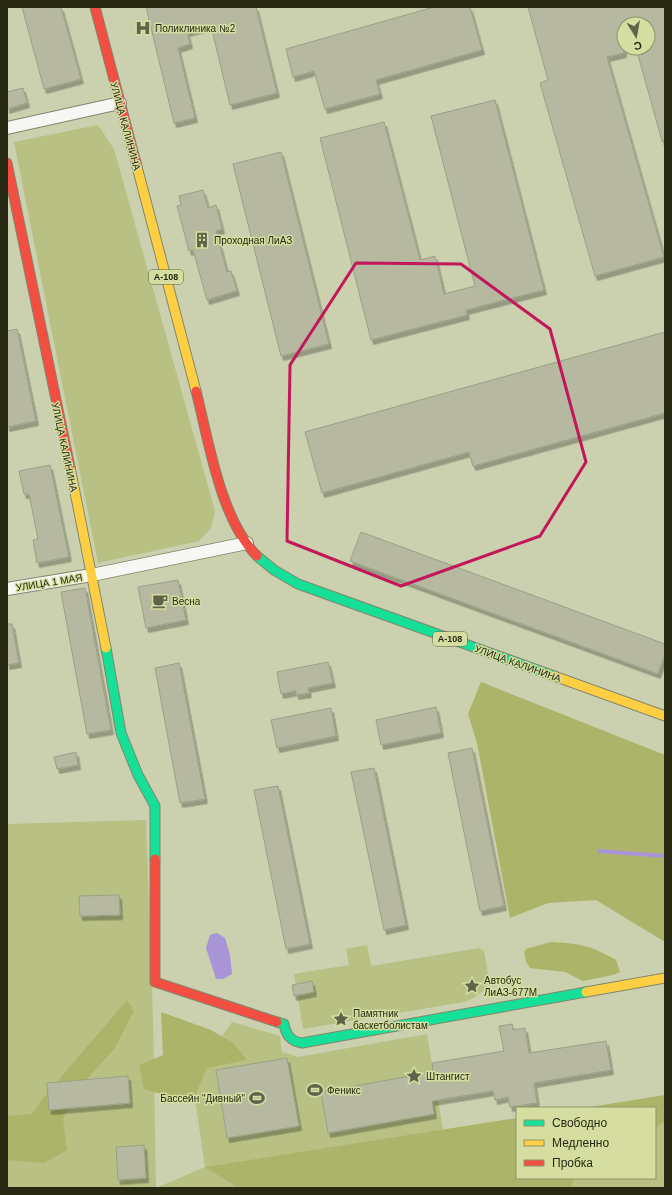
<svg xmlns="http://www.w3.org/2000/svg" width="672" height="1195" viewBox="0 0 672 1195" font-family="Arial,sans-serif">
<defs>
<filter id="shadow"><feDropShadow dx="2.5" dy="4.5" stdDeviation="0" flood-color="#0004"/></filter>
</defs>
<rect width="100%" height="100%" fill="#cbd0ae"/>
<g fill="#b8c084">
<polygon points="98,125 114,149 215,511 211,528 199,541 98,563 14,142"/>
<polygon points="146,820 153,1019 156,1188 205,1167 192,1079 232,1022 280,1036 282,1052 298,1057 427,1034 443,1130 206,1167 238,1188 7,1188 7,824"/>
<path d="M367,945l4,21 108,-18 5,3c5,27 10,40 -20,51l-161,27 -9,-55 55,-9 -3,-16z"/>
<polygon points="665,1122 665,1188 570,1188 575,1178 655,1178 655,1128"/>
</g>
<g fill="#acb46a">
<polygon points="481,682 665,755 665,942 596,900 548,903 510,918 477,743 468,714"/>
<path d="M551,942c30,2 39,3 65,18l4,12 -7,3 -30,6 -18,-9 -35,-4 -4,-6 -2,-10 2,-3z"/>
<polygon points="127,1000 134,1011 115,1048 78,1089 63,1119 67,1150 44,1163 7,1160 7,1116 32,1114 43,1098"/>
<polygon points="161,1012 211,1030 233,1043 247,1060 207,1068 192,1103 144,1089 139,1065 163,1055"/>
<polygon points="665,1095 665,1122 655,1128 655,1108 584,1108"/>
<polygon points="517,1118 517,1178 575,1178 570,1188 238,1188 205,1167"/>
</g>
<polygon fill="#a894d7" points="217,933 225,938 230,955 232,974 223,979 216,979 206,948 210,935"/>
<g fill="none" stroke-linecap="round" stroke-linejoin="round">
<polyline stroke="#a894d7" stroke-width="4" points="599,851 665,856"/>
</g>
<g fill="#b6b99f" stroke="#9ca086" filter="url(#shadow)">
<polygon points="22,7 61,7 81,79 44,89"/>
<polygon points="146,7 256,7 277,93 230,105 211,26 187,32 190,44 178,48 195,118 174,123"/>
<polygon points="434,7 470,7 482,50 376,80 380,94 325,109 314,71 293,77 286,49"/>
<polygon points="528,7 665,7 665,140 662,141 636,48 648,48 648,24 624,24 624,53 607,57 664,257 595,276 540,83 548,80"/>
<polygon points="23,88 27,103 7,109 7,92"/>
<polygon points="495,100 544,290 466,310 467,315 371,340 320,138 384,122 420,260 435,256 444,294 475,286 431,116"/>
<polygon points="281,152 329,344 281,356 233,164"/>
<polygon points="203,190 208,208 216,205 222,229 216,231 227,272 231,271 237,291 207,300 193,250 189,251 177,206 181,205 179,196"/>
<polygon points="17,329 36,421 7,427 7,331"/>
<polygon points="665,332 665,413 473,466 469,452 322,493 305,432"/>
<polygon points="50,465 69,557 37,563 33,540 38,539 29,494 24,494 19,471"/>
<polygon points="361,532 665,644 665,654 658,674 350,561"/>
<polygon points="178,580 186,620 146,628 138,587"/>
<polygon points="85,588 111,730 87,734 61,592"/>
<polygon points="7,624 12,624 19,663 7,665"/>
<polygon points="328,662 333,683 308,688 309,693 296,695 296,691 281,694 277,672"/>
<polygon points="179,663 205,799 180,803 155,668"/>
<polygon points="436,707 441,733 381,745 376,720"/>
<polygon points="331,708 336,736 277,748 271,720"/>
<polygon points="472,748 504,906 480,911 448,753"/>
<polygon points="76,752 78,765 57,769 54,757"/>
<polygon points="374,768 406,925 384,930 351,772"/>
<polygon points="278,786 310,944 286,949 254,790"/>
<polygon points="119,895 120,915 80,916 79,896"/>
<polygon points="312,981 314,992 294,996 292,985"/>
<polygon points="512,1024 513,1030 525,1028 529,1053 606,1041 611,1070 534,1083 537,1103 510,1107 508,1097 495,1100 493,1091 432,1101 434,1114 328,1133 321,1092 433,1072 432,1063 504,1051 499,1026"/>
<polygon points="287,1058 299,1126 227,1138 216,1070"/>
<polygon points="128,1076 130,1103 49,1110 47,1083"/>
<polygon points="144,1145 146,1178 118,1180 116,1147"/>
</g>
<g fill="none" stroke-linecap="round" stroke-linejoin="round">
<defs>
<g id="street">
<polyline points="7,128 120,103"/>
<polyline points="7,589 92,575 247,543"/>
</g>
<g id="fast">
<polyline points="257,556 274,570 298,584 554,676"/>
<polyline points="106,648 121,733 138,775 155,806 155,859"/>
<path d="M277,1022l7,2c2,11 6,17 18,19l284,-51"/>
</g>
<g id="slow">
<polyline points="136,163 196,391"/>
<polyline points="70,467 106,648"/>
<polyline points="554,676 665,716"/>
<polyline points="586,992 665,978"/>
</g>
<g id="jam">
<polyline points="95,7 136,163"/>
<polyline points="7,163 70,467"/>
<path d="M196,391c13,51 24,127 61,165"/>
<polyline points="155,859 155,982 277,1022"/>
</g>
</defs>
<use href="#street" stroke="#83866d" stroke-width="14"/>
<use href="#fast" stroke="#83866d" stroke-width="11"/>
<use href="#slow" stroke="#83866d" stroke-width="11"/>
<use href="#jam" stroke="#83866d" stroke-width="11"/>
<use href="#street" stroke="#f7f8f3" stroke-width="12"/>
<use href="#fast" stroke="#16e098" stroke-width="9"/>
<use href="#slow" stroke="#ffcf43" stroke-width="9"/>
<use href="#jam" stroke="#f24e42" stroke-width="9"/>
</g>
<path fill="none" stroke="#c2185b" stroke-width="3" stroke-linejoin="round" d="M356,263l105,1 89,65 36,133 -46,74 -139,50 -114,-45 3,-176z"/>
<defs>
<symbol id="hospital-bare" viewBox="-9 -9 18 18"><path d="M-5-5h3v3.5h4V-5h3V5h-3V1.5h-4V5h-3Z" fill="#606349" stroke="#d5dda1" stroke-width="2.5" paint-order="stroke"/></symbol>
<symbol id="building-bare" viewBox="-9 -9 18 18"><path d="M-4-6H4V6H1V3H-1V6H-4ZM-2.5-4.3h1.7v1.8h-1.7ZM.8-4.3h1.7v1.8H.8ZM-2.5-1h1.7V.8h-1.7ZM.8-1h1.7V.8H.8Z" fill="#606349" stroke="#d5dda1" stroke-width="2.5" paint-order="stroke"/></symbol>
<symbol id="cafe-bare" viewBox="-9 -9 18 18"><path d="M-5.5-4.5H6V0H3Q3 3.5 0 3.5H-2.5Q-5.5 3.5-5.5 0ZM3-3.2v2h1.7v-2ZM-6 4.5H4V6H-6Z" fill="#606349" stroke="#d5dda1" stroke-width="2.5" paint-order="stroke"/></symbol>
<symbol id="sight-bare" viewBox="-9 -9 18 18"><path d="M0-6L1.8-2.2L6-1.7L2.9 1.2L3.7 5.4L0 3.3L-3.7 5.4L-2.9 1.2L-6-1.7L-1.8-2.2Z" fill="#606349" stroke="#d5dda1" stroke-width="2.5" paint-order="stroke"/></symbol>
<symbol id="stadium-bare" viewBox="-9 -9 18 18"><path d="M0-5a6.5 5 0 1 0 0 10a6.5 5 0 1 0 0-10ZM-3.5-1.8h7v3.6h-7Z" fill="#606349" stroke="#d5dda1" stroke-width="2.5" paint-order="stroke"/></symbol>
</defs>
<g fill-rule="evenodd">
<use href="#hospital-bare" x="132" y="17" width="22" height="22"/>
<use href="#building-bare" x="191" y="229" width="22" height="22"/>
<use href="#cafe-bare" x="149" y="590" width="22" height="22"/>
<use href="#sight-bare" x="461" y="975" width="22" height="22"/>
<use href="#sight-bare" x="330" y="1008" width="22" height="22"/>
<use href="#sight-bare" x="403" y="1065" width="22" height="22"/>
<use href="#stadium-bare" x="304" y="1079" width="22" height="22"/>
<use href="#stadium-bare" x="246" y="1087" width="22" height="22"/>
</g>
<g text-anchor="middle" stroke-width="3" stroke-linejoin="round" paint-order="stroke">
<g fill="#d5dda1" stroke="#5b5f3d" stroke-width="1">
<rect x="149" y="270" width="34" height="14" rx="3"/>
<rect x="433" y="632" width="34" height="14" rx="3"/>
</g>
<g font-size="9" font-weight="bold" fill="#272912">
<text x="166" y="280">А-108</text>
<text x="450" y="642">А-108</text>
</g>
<g font-size="10" fill="#272912" stroke="#d5dda1" text-anchor="start">
<text x="155" y="32">Поликлиника №2</text>
<text x="214" y="244">Проходная ЛиАЗ</text>
<text x="172" y="605">Весна</text>
<text x="484" y="984">Автобус<tspan x="484" dy="12">ЛиАЗ-677М</tspan></text>
<text x="353" y="1017">Памятник<tspan x="353" dy="12">баскетболистам</tspan></text>
<text x="426" y="1080">Штангист</text>
<text x="327" y="1094">Феникс</text>
<text x="245" y="1102" text-anchor="end">Бассейн "Дивный"</text>
</g>
<g font-size="10" fill="#272912" stroke="#d5dda1">
<text transform="translate(126 126) rotate(75)" y="4">УЛИЦА КАЛИНИНА</text>
<text transform="translate(65 447) rotate(78)" y="4">УЛИЦА КАЛИНИНА</text>
<text transform="translate(49 582) rotate(-9)" y="4">УЛИЦА 1 МАЯ</text>
<text transform="translate(518 663) rotate(20)" y="4">УЛИЦА КАЛИНИНА</text>
</g>
</g>
<rect width="672" height="1195" fill="none" stroke="#272912" stroke-width="16"/>
<rect x="516" y="1107" width="140" height="72" fill="#d5dda1" stroke="#8f9568"/>
<rect x="524" y="1120" width="20" height="6" fill="#16e098" stroke="#8f9568"/>
<text x="552" y="1127" font-size="12" fill="#272912">Свободно</text>
<rect x="524" y="1140" width="20" height="6" fill="#ffcf43" stroke="#8f9568"/>
<text x="552" y="1147" font-size="12" fill="#272912">Медленно</text>
<rect x="524" y="1160" width="20" height="6" fill="#f24e42" stroke="#8f9568"/>
<text x="552" y="1167" font-size="12" fill="#272912">Пробка</text>
<g transform="translate(636 36) rotate(169)"><circle r="19" fill="#d5dda1" stroke="#8f9568"/>
<path d="M0-3L7 15L0 10L-7 15Z" fill="#606349"/>
<text y="-6" font-size="11" font-weight="bold" text-anchor="middle" fill="#272912">С</text>
</g>
</svg>
